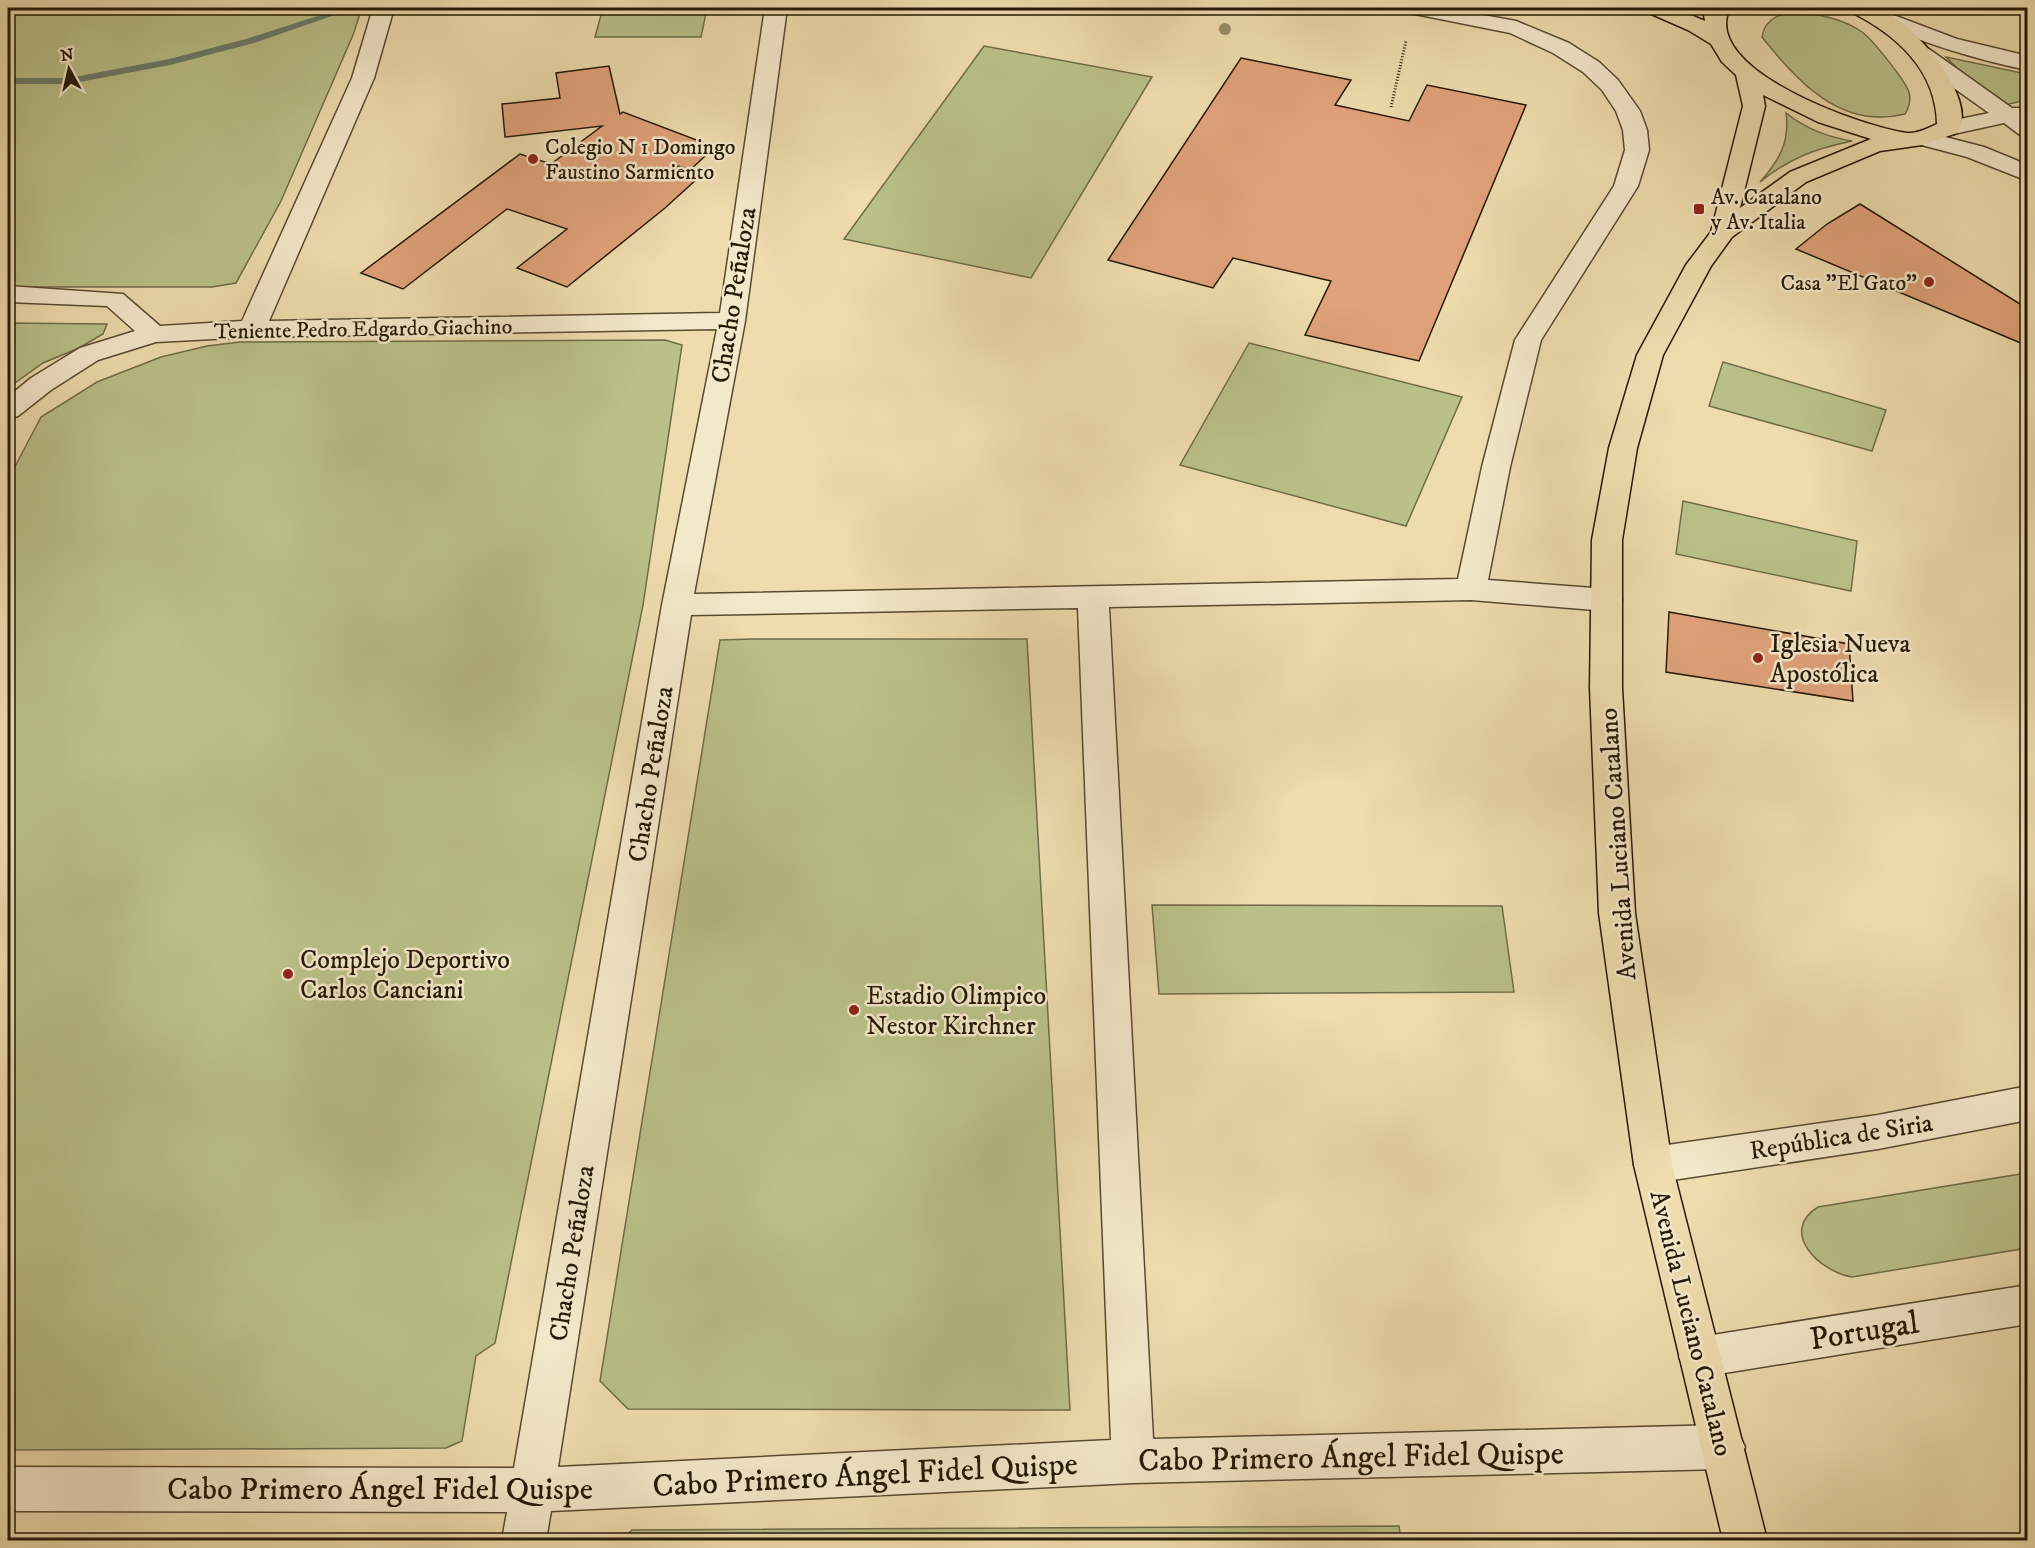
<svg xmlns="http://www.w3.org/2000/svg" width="2035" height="1548" viewBox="0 0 2035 1548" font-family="'IM FELL DW Pica',serif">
<rect width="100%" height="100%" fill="#eedcae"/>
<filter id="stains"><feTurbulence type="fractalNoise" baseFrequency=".00333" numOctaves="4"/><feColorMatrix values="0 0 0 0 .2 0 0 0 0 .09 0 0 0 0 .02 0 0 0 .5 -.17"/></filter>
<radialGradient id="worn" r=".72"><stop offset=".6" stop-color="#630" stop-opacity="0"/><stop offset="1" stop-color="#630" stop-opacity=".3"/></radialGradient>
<g fill="#bac089" stroke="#706c48" stroke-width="1.5">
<polygon points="10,8 362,8 353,35 281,201 236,283 212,287 8,287 8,11"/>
<polygon points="603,8 707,8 701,37 595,37"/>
<path d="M1799,12c22,3 45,7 63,20 11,8 42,47 47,60 2,7 0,16 -4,22 -64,16 -107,-32 -143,-77 3,-20 20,-24 37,-25z"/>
<polygon points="984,46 1152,77 1031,278 844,239"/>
<polygon points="1946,57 2027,74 2027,100 1996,107"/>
<path d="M1786,113c20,16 41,24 66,28 -38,8 -62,17 -92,41 19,-21 30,-40 26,-69z"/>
<polygon points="8,323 106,324 107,324 103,334 79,348 43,363 8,388"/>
<polygon points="665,340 682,345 643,605 495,1343 476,1356 462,1441 446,1448 8,1450 8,480 41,417 97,382 161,357 207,346 240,342"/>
<polygon points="1249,343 1462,397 1406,526 1180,465"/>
<polygon points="1723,362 1886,410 1872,451 1709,406"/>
<polygon points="1683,501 1857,541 1851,591 1676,554"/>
<polygon points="753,639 1027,639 1070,1410 628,1409 600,1381 720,640"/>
<polygon points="1152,905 1502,906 1514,992 1159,994"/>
<path d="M2027,1173v75l-175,29c-32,-5 -74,-45 -34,-70z"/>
<polygon points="1399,1526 1401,1540 621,1540 632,1530"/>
</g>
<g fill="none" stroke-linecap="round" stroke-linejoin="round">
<polygon fill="#6b7b6a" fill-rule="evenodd" points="342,8 355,8 254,43 170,65 69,84 8,84 8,78 69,78 169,59 246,39"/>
</g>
<g fill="#e0a27a" stroke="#251907" stroke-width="1.5">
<polygon points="1241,58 1351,80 1335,105 1409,121 1427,85 1526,105 1419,361 1305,335 1331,281 1233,258 1213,288 1108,260"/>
<polygon points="609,66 620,114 623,112 715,147 690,170 678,166 675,169 698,178 665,208 567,287 517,268 567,229 507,209 403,289 361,273 520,154 551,164 602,126 505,137 502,104 560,98 556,73"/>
<polygon points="1860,204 2028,309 2028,346 1796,249 1827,224"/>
<polygon points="1669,612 1849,644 1853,701 1666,672"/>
</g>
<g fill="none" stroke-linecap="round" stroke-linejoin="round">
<defs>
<g id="minor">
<path d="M373,8h21l-20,70 -105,243 451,-8 45,-305h22l-42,313 -51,273 764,-15 24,-112 33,-127 99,-154 11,-36 -2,-20 -7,-19 -14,-21 -19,-18 -30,-19 -43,-20 -95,-19 -8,-1 -3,-5h41l71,13 53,22 30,19 19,18 22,31 7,19 2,20 -11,36 -97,154 -31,127 -22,113 119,9 11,3 4,8 -4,8 -11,3 -136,-11 -362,7 44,832 570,-14 15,7 7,15 -7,15 -15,7 -590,14 -582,28 -5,29h-44l5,-28 -499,-1v-44l506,1 148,-863 55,-276 -465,8 -96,5 -58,18 -47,30 -33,26 -10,3v-22l23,-19 49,-30 55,-17 -28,-25 -99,-4v-16l115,8 37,32 82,-5 110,-243zM1078,608l33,832 -553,27 133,-852z"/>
<path d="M1875,8l82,31 71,17v14c-56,-11 -109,-29 -161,-51l-3,-5 3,-5z"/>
<polygon points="1921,47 1929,49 2012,108 2028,108 2028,137 2020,135 2004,123 1949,135 1941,133 1937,128 1941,123 1989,113 1913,59 1910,54 1913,49"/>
<polygon points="1922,131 1984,147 2023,163 2028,165 2028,181 1967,157 1914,143 1910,138 1914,133"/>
<polygon points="2028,1086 2028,1120 1878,1149 1653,1183 1639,1177 1634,1165 1639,1153 1653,1147 1878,1115"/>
<polygon points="2028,1285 2028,1324 1700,1377 1685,1371 1679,1357 1685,1343 1700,1337"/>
</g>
<path id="major" d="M1646,8h28l31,13 -1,-6 5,-7h21c-31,62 133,119 177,125 10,1 21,-5 30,-9 -1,-53 -39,-88 -84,-111l-3,-5c8,-1 20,-2 28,0 32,11 103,91 79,125l-35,12 -42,6 -74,31 -74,55 -21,29 -48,89 -26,93 -15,92v148l13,225 37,252 95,375h-44l-89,-375 -35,-252 -9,-225 2,-148 17,-92 28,-93 49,-90 25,-33 32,-126 -7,-31 -14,-13 -11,-18 -23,-14 -39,-17zM1763,95l55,27 53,17 -81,33 -50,36 25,-102z"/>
</defs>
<use href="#minor" stroke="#574a31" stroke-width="3"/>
<use href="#major" stroke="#251907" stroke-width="3"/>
<polyline stroke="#251907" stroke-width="3" stroke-dasharray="1 2" stroke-linecap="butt" points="1391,107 1406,41"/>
<use href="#minor" fill="#f4e8ca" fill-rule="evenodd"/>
<use href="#major" fill="#eedcae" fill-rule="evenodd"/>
</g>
<circle fill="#988c68" cx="1225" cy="29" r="6"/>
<g fill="#8f2418" stroke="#f4e8ca" stroke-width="2">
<circle cx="533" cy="159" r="6"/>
<rect x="1693" y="203" width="12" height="12" rx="3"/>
<circle cx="1929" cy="282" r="6"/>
<circle cx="1758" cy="658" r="6"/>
<circle cx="288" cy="974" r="6"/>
<circle cx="854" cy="1010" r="6"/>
</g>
<g text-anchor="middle" stroke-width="5" stroke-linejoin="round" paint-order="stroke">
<g font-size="22" fill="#251907" stroke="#f4e8ca" text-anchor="start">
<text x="545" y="154">Colegio N 1 Domingo<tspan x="545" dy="25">Faustino Sarmiento</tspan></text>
<text x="1711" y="204">Av. Catalano<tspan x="1711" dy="25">y Av. Italia</tspan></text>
<text x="1917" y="290" text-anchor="end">Casa "El Gato"</text>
</g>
<g font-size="22" fill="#251907" stroke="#f4e8ca">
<text transform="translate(363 328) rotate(-1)" y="8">Teniente Pedro Edgardo Giachino</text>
</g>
<g font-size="26" fill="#251907" stroke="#f4e8ca">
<text transform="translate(733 295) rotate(-81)" y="9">Chacho Peñaloza</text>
<text transform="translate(650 774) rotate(-81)" y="9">Chacho Peñaloza</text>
<text transform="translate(1617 844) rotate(-94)" y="9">Avenida Luciano Catalano</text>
<text transform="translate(1841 1136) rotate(-9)" y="9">República de Siria</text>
<text transform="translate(571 1253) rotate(-81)" y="9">Chacho Peñaloza</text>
<text transform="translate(1692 1323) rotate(76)" y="9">Avenida Luciano Catalano</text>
</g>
<g font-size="26" fill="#251907" stroke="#f4e8ca" text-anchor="start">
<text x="1770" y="652">Iglesia Nueva<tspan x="1770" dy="30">Apostólica</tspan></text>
<text x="300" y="968">Complejo Deportivo<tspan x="300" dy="30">Carlos Canciani</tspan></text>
<text x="866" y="1004">Estadio Olimpico<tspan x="866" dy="30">Nestor Kirchner</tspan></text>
</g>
<g font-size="32" fill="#251907" stroke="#f4e8ca">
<text transform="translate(1864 1330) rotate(-9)" y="11">Portugal</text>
<text transform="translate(1351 1456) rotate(-1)" y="11">Cabo Primero Ángel Fidel Quispe</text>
<text transform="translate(865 1474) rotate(-3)" y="11">Cabo Primero Ángel Fidel Quispe</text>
<text x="380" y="1499">Cabo Primero Ángel Fidel Quispe</text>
</g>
</g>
<rect width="2035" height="1548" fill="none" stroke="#eedcae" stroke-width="30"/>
<rect x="9" y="9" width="2017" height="1530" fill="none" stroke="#251907" stroke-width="3"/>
<rect x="15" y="15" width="2005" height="1518" fill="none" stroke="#251907" stroke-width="1.5"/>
<g transform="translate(69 69) rotate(352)" stroke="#f4e8ca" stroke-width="4.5" paint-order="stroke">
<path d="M0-4.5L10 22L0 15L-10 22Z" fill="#251907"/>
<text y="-9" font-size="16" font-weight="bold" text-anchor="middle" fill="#251907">N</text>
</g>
<rect width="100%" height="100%" filter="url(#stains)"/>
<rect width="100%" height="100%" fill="url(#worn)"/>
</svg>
